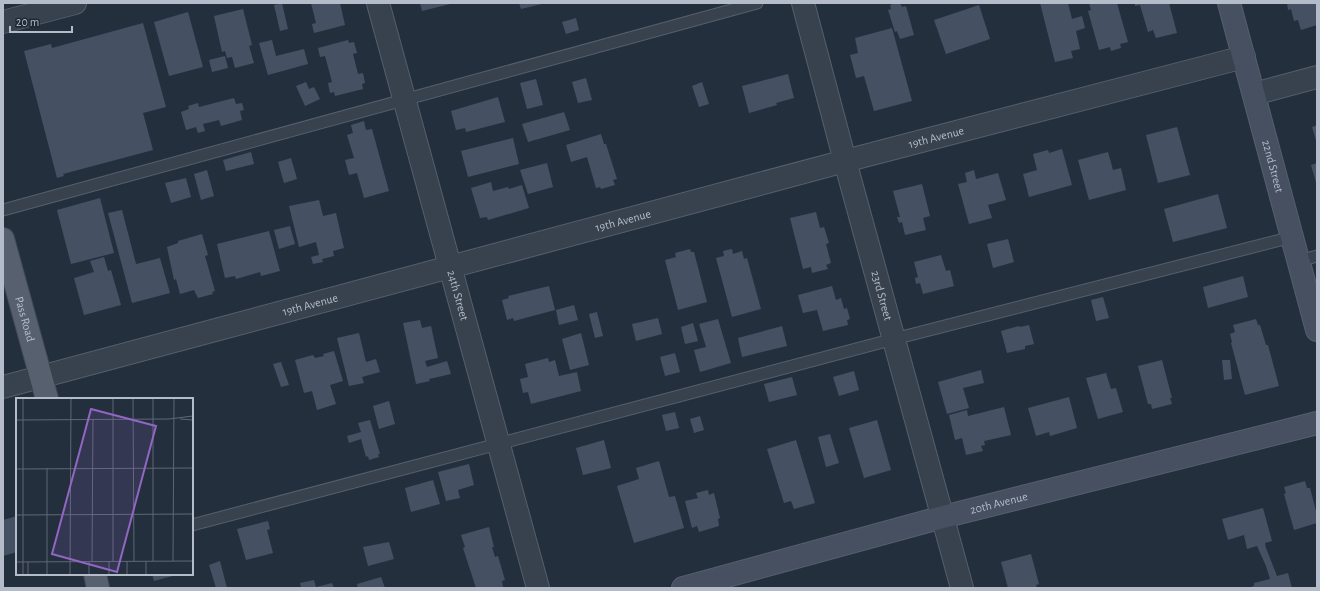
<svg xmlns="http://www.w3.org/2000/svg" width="1320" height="591" viewBox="0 0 1320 591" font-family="'Alegreya Sans',sans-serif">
<rect width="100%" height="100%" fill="#242f3e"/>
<g fill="#455162">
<polygon points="282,3 288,29 280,31 274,5"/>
<polygon points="311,3 340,3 345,25 314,33 312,24 316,23"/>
<polygon points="420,3 450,3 450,4 422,11"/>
<polygon points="519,3 542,3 542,4 521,9"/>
<polygon points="896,3 900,3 902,7 906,6 914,35 900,39 897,31 895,32 888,10 891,9 890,5"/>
<polygon points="1040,3 1068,3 1072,19 1082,16 1085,28 1076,31 1080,49 1071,51 1073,58 1055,62"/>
<polygon points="1089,3 1117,3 1128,42 1120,44 1121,48 1111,51 1110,47 1099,50 1088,11 1091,10"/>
<polygon points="1135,3 1169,3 1177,33 1156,38 1153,30 1148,32 1140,5 1135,6"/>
<polygon points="1287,3 1317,3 1317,25 1301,30 1298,20 1294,21 1291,9 1288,10"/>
<polygon points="979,5 990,39 946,54 934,20"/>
<polygon points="243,9 252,45 249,46 254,63 235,68 232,57 227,58 225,51 222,52 214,16"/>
<polygon points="188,12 203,67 169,76 154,22"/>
<polygon points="576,18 579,30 566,34 562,22"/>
<polygon points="143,23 166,107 143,113 153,150 63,174 64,176 57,178 24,51 51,44 52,48"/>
<polygon points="892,28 912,101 874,111 864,76 856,78 850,55 858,53 855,38"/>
<polygon points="272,40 276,56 304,49 308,64 268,75 259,43"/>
<polygon points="348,40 349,43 354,42 357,53 353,54 358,74 363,73 365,83 362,84 363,89 335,96 334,92 330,93 328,83 332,82 325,56 320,57 318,48"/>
<polygon points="225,56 228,68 212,72 209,60"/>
<polygon points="788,74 794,98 776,103 777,105 749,113 742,86"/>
<polygon points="586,78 592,100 578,103 572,82"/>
<polygon points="536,79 543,105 527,109 520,83"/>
<polygon points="306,82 309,89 314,87 320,99 305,106 296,86"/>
<polygon points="702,82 709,104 699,107 692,86"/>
<polygon points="498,97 505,122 466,132 465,128 456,130 451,111"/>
<polygon points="234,98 236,104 242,103 244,110 240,111 242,120 221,126 219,120 203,124 205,131 198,133 196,127 186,130 181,112 189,109 188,106 198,103 199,107"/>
<polygon points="564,112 570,130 528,142 522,124"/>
<polygon points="364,121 366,130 372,129 389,191 364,198 357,173 349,175 345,160 354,158 347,135 353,133 351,125"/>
<polygon points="1317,125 1317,144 1312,127"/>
<polygon points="1177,127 1190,175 1158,183 1146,135"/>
<polygon points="601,134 604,144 606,144 617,179 613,180 615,185 601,189 600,187 596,188 587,157 571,162 566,145"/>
<polygon points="513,138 519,164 468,177 461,151"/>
<polygon points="1062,149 1072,185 1029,197 1023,174 1037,170 1033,154 1048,150 1049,153"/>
<polygon points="251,152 254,164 226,171 223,160"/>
<polygon points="1108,152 1113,170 1121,168 1126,190 1089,200 1078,160"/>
<polygon points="291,158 297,179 284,183 278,162"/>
<polygon points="547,163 553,187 528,194 520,170"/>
<polygon points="1317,163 1317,186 1311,165"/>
<polygon points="207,170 214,196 201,200 194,174"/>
<polygon points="974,170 976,179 998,173 1006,200 988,205 992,218 969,224 958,184 967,182 965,173"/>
<polygon points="186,178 191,197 171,203 165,183"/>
<polygon points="491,182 493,191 508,187 509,189 522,185 529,208 488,220 487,217 480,218 471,188"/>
<polygon points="922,184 930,216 923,218 926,230 905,235 902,222 899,223 897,217 900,217 893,191"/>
<polygon points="1218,194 1227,228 1173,242 1164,209"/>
<polygon points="100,198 114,253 71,264 57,210"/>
<polygon points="319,200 323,216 336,213 344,248 333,251 334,256 322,259 323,262 313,264 311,257 319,255 316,242 299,247 289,206"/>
<polygon points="122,210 136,264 160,258 170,293 132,303 108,213"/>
<polygon points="816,212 820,228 824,227 829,243 826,244 831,263 826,265 828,269 812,273 811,267 803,269 790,218"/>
<polygon points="290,226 295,244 279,249 274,230"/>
<polygon points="269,231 280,271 261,276 260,272 236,279 235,276 225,278 217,244"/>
<polygon points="202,234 208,255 205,256 215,291 212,292 213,294 198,298 194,290 180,294 176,279 174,280 167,247 178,243 178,241"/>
<polygon points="1008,239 1014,262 993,268 987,244"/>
<polygon points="690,249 691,252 694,252 707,302 678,310 665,260 676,257 675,253"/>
<polygon points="732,249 733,254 742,251 744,259 747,258 761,309 732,317 716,258 724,256 723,251"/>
<polygon points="941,255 946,271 950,270 954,286 923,294 920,283 916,284 915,278 918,277 914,262"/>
<polygon points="104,257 108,271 111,270 121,305 84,315 74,278 94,272 90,261"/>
<polygon points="1243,276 1248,297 1208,308 1203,287"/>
<polygon points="549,286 555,310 514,321 513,318 507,320 502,300 509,298 508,296"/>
<polygon points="832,286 836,300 841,298 844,309 847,308 850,319 847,320 848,325 823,331 817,310 803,313 798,295"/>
<polygon points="1103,297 1109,318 1096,321 1091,300"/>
<polygon points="574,305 578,320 559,325 556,310"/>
<polygon points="597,312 603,336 595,338 589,314"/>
<polygon points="658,318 662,334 636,341 632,324"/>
<polygon points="718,319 731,363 700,372 694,350 706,347 699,324"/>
<polygon points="1256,319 1258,325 1260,325 1266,345 1268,345 1279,386 1245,395 1231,343 1232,342 1230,334 1235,332 1233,325"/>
<polygon points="420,320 422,328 431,326 438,358 425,361 427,367 447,361 451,374 429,379 430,381 416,384 403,323"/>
<polygon points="693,323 698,341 685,344 681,327"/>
<polygon points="1029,325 1034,344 1025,346 1025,349 1007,353 1001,331 1019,326 1020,327"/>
<polygon points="782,326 787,346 742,357 738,338"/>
<polygon points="359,333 366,362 376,359 380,372 362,377 364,383 349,386 337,338"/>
<polygon points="581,333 589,365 570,370 562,339"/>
<polygon points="334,351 343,381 330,385 336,404 317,410 312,391 304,393 295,360 313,355 315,358 324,356 323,354"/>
<polygon points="675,353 680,372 665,376 660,357"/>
<polygon points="548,358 549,362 555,360 559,376 577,372 581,391 531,404 528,392 523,393 520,379 528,377 525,364"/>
<polygon points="1162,360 1172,398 1170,398 1172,404 1152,409 1151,404 1148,404 1138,366"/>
<polygon points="1222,360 1230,360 1232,379 1224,380"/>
<polygon points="281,362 289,385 281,387 273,364"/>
<polygon points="981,370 984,383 963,388 969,408 947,414 938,382"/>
<polygon points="854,371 859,390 839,396 833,377"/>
<polygon points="1106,373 1111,389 1116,388 1123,412 1098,419 1086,378"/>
<polygon points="792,377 797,395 769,402 764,384"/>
<polygon points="1069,397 1077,428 1050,436 1049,432 1036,436 1028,408"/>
<polygon points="389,401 395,424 379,429 373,406"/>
<polygon points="1004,407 1011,435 984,441 985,445 981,446 983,451 966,455 962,438 955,440 949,415 967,410 968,416"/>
<polygon points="675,412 679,428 666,431 662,415"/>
<polygon points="700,416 704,430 694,433 690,419"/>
<polygon points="370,420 380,454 378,454 379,457 369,460 368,456 366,457 361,439 349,443 347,436 361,432 358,423"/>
<polygon points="877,420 891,470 864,478 849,428"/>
<polygon points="830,434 839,463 826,467 818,437"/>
<polygon points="604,440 611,468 583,475 576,448"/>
<polygon points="796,440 815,503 794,509 791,501 784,503 767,449"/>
<polygon points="659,461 669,497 675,496 684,528 634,543 617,486 639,479 636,468"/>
<polygon points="469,464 474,485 458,490 460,498 446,501 438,472"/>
<polygon points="433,480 440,504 411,512 405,488"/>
<polygon points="1305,481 1307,488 1310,488 1317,515 1317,523 1294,530 1284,494 1286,493 1284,487"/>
<polygon points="708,490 709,495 714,493 720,518 718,519 719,526 699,532 697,526 692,528 685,501 698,498 696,493"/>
<polygon points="1263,508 1272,541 1265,543 1266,548 1277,576 1288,573 1292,588 1248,588 1254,586 1254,583 1270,579 1266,566 1257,546 1247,549 1244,535 1228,540 1222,519"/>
<polygon points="17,516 17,552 3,556 3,520"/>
<polygon points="268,521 270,529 267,530 273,553 246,560 237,529"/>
<polygon points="489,527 494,547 492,547 495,557 498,556 505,580 502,581 503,587 476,588 463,548 465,547 461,535"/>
<polygon points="389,542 394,559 368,566 363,547"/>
<polygon points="1031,554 1039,584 1036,585 1037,588 1008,588 1001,562"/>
<polygon points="220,561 227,588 216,588 209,565"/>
<polygon points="152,574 180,574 154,581"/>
<polygon points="381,577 385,588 358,588 357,584"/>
<polygon points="314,580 316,587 332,583 334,588 301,588 300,583"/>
</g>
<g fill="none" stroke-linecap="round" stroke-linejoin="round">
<defs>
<g id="lane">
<polyline points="3,210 757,3"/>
<polyline points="1299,261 1317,256"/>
<polyline points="192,525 894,339 1292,237"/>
</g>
<g id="street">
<path id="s1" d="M378,3l160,585"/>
<path id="s2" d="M803,3l42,158 117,427"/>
<polyline points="3,22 75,3"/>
<polyline points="1254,94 1317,77"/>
<path id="s3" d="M3,387l842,-226 399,-104"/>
</g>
<g id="secondary">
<path id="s4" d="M1229,3l88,327"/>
<path id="s5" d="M683,588l260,-71 374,-94"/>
</g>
<g id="primary">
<path id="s6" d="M3,239l44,160"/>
<polyline points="95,574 98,588"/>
</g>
</defs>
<use href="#lane" stroke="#565f6c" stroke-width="13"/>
<use href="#street" stroke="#565f6c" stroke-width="24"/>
<use href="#secondary" stroke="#565f6c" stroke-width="24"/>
<use href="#primary" stroke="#414a57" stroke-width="24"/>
<use href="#lane" stroke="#38414e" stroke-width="11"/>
<use href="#street" stroke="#38414e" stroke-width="22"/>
<use href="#secondary" stroke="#465061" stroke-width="22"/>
<use href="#primary" stroke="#56606e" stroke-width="22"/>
</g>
<g text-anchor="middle" stroke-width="3.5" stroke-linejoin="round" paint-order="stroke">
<g font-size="12" fill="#b4bcc9" stroke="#1d2633">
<text dy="4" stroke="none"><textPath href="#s3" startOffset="966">19th Avenue</textPath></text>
<text dy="4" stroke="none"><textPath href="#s4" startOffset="169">22nd Street</textPath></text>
<text dy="4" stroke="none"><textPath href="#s3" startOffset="642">19th Avenue</textPath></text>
<text dy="4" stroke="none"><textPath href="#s1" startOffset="303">24th Street</textPath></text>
<text dy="4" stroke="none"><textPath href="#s2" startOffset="303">23rd Street</textPath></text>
<text dy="4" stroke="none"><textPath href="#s3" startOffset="318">19th Avenue</textPath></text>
<text dy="4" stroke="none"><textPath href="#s6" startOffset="83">Pass Road</textPath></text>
<text dy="4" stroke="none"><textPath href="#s5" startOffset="327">20th Avenue</textPath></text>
</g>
</g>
<g transform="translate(16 398)">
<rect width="177" height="177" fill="#242f3e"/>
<path fill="none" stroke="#5e6776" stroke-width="1" d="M7,0v177M117,0l1,163M137,0v163M164,21l13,1M0,22l153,-1 24,-3M31,70v107M0,71l177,-1M0,117l177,-1M130,163v14M157,163l1,-163M0,164l177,-1M73,164v13M76,164l1,-142M97,164v-164M12,177v-13M54,177l1,-177M93,177v-13M111,177v-14"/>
<path fill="#9266c3" fill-opacity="0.15" stroke="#9266c3" stroke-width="2" d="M75,11l65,17 -39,146 -65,-18z"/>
<rect width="177" height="177" fill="none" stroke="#b4bcc9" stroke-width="2"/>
</g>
<rect width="1320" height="591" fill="none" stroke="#b4bcc9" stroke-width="8"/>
<path d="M10 26v6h62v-6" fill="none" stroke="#b4bcc9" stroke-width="2"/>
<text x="16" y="26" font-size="12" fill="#b4bcc9" stroke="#1d2633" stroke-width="3" paint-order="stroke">20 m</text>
</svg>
